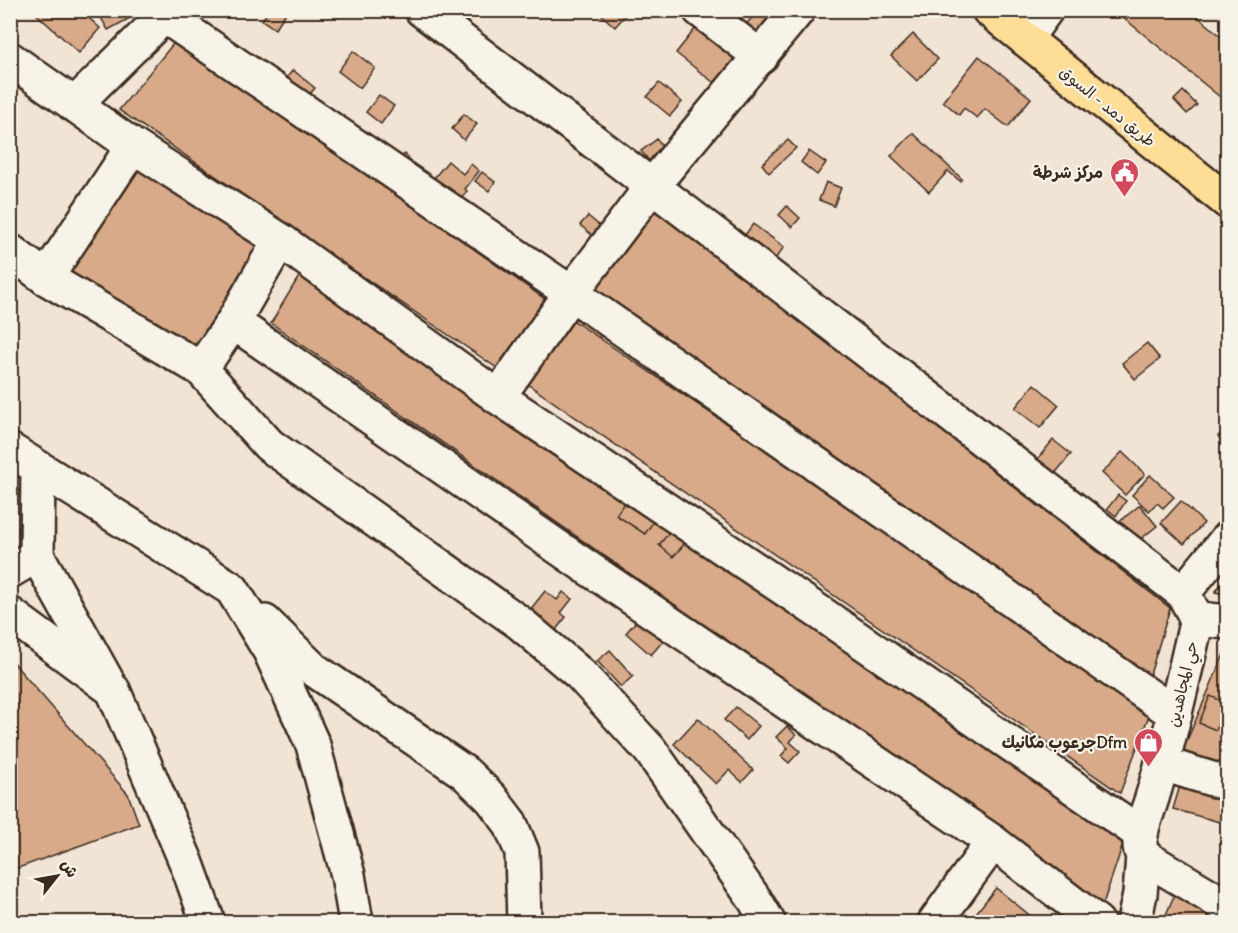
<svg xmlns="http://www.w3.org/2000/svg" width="1238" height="933" viewBox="0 0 1238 933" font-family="Delius,'Playpen Sans Arabic',sans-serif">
<rect width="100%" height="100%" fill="#f1e4d5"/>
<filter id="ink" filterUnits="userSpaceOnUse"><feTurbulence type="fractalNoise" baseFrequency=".0167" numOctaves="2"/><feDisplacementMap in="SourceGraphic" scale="12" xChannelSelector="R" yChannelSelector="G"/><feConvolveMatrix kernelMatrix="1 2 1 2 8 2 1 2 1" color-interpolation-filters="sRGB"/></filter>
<g filter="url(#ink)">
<g fill="#d8aa89" stroke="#3b2a1e" stroke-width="1.5">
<polygon points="32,10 53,10 57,14 60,10 75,10 80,15 82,12 100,28 79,53"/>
<polygon points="105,10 128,10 132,17 108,30 99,14"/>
<polygon points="269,10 288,10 275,29 262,20"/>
<polygon points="455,10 475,10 466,23 452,14"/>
<polygon points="596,10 630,10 615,27"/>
<polygon points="760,10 787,10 757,42 743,27"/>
<polygon points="1114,10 1190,10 1228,42 1228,88 1220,97"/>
<polygon points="699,24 741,57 718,86 676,53"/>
<polygon points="913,34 938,59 917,81 891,56"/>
<polygon points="177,39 546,300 497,368 119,110"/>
<polygon points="353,51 375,68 360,88 338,71"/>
<polygon points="979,56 1031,98 1008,127 985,109 977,118 964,108 959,115 943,101"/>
<polygon points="293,70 315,88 305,100 283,82"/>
<polygon points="659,83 682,102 670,116 647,97"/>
<polygon points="1183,91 1197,105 1187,114 1174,100"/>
<polygon points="379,95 394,106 381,124 366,112"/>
<polygon points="464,114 477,124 464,140 452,129"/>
<polygon points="913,133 962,179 960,181 948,171 929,192 891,156"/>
<polygon points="657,139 669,154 653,166 641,151"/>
<polygon points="788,140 796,148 769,173 762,164"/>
<polygon points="809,151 826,163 817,175 801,162"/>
<polygon points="405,154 413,164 404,171 396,161"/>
<polygon points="448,161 463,174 471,164 479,171 465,189 467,191 451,210 425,189"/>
<polygon points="139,163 266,251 189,371 63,278"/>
<polygon points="482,172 495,182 489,191 475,181"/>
<polygon points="826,182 841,188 834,206 819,200"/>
<polygon points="651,205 1170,608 1149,678 590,286"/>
<polygon points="787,206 800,218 792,227 779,215"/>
<polygon points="588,216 601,227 593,236 580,225"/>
<polygon points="753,224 784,247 776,258 745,235"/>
<polygon points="304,268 1124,841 1103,904 271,323"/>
<polygon points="580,313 603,333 593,345 586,338 575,351 571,348 568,352 556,341"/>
<polygon points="571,319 1151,710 1120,793 526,383"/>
<polygon points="1147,343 1160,359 1135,379 1122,363"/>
<polygon points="1034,384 1059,405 1040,428 1015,408"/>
<polygon points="1228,430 1228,452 1218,436"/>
<polygon points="1053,440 1071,454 1053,476 1035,462"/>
<polygon points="1122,452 1145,474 1125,495 1102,473"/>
<polygon points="1150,475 1174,497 1163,508 1157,503 1149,511 1132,495"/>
<polygon points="1118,495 1126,501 1116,516 1107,509"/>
<polygon points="626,500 655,519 645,534 616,515"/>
<polygon points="1181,501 1204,523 1184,544 1161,523"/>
<polygon points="1140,505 1157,526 1132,546 1115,525"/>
<polygon points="672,529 687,541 673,557 659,545"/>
<polygon points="1228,576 1228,595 1215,592"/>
<polygon points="545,591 557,600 563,592 572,599 561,613 566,617 551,636 525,616"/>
<polygon points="638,619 663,641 651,655 626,633"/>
<polygon points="1228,645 1228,769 1182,752"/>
<polygon points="610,650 633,676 621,687 597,661"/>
<polygon points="10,659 128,794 139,824 10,871"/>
<polygon points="1210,696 1227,703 1216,730 1199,723"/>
<polygon points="736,707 759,726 747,740 724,720"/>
<polygon points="698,718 753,770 742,782 729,770 716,784 674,744"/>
<polygon points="787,726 796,735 790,742 800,751 789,763 781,756 788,748 776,737"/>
<polygon points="1182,779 1228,792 1228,814 1225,814 1223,823 1173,809"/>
<polygon points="996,888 1038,922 969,922"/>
<polygon points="1175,893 1228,922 1163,922"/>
</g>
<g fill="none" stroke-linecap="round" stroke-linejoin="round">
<defs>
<g id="minor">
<polyline points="156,10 571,293 1175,714"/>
<polyline points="422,10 1183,593 1197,619 1228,622"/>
<polyline points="700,10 761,57"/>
<polyline points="1025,39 1046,10"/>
<polyline points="10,59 133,146 280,240 498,397 819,612 1141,834"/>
<polyline points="74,105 164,16"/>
<polyline points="10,251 46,278 201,369 269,445 520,623 580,674 650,750 755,900 768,922"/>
<polyline points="46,278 133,146"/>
<polyline points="233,322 588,568 993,842 1097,922"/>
<polyline points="201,369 233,322 280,240"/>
<polyline points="498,397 571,293 652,186 798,10"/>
<polyline points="10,450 232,589 270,651 313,745 348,875 356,922"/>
<polyline points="38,468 37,555 107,681"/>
<polyline points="10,571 37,555"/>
<polyline points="1183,593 1228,538"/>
<polyline points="10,614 113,690 187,864 208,922"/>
<polyline points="265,622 313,669 465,773 491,798 510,823 522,852 524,922"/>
<polyline points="1163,764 1228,784"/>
<polyline points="1143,856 1228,907"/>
<polyline points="935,922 993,842"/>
<path d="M1134,922l6,-28 3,-38c-9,-16 4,-41 9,-58 18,-58 31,-119 45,-179"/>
</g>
<polyline id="major" points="989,10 1228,202"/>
</defs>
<use href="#minor" stroke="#3b2a1e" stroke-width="38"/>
<use href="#major" stroke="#3b2a1e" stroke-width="38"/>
<use href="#minor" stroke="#f7f3e8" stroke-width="33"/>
<use href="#major" stroke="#fedd96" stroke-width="33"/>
</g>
</g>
<defs>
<symbol id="civic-pin" viewBox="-11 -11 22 30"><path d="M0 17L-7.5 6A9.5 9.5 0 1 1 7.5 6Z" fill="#d1495b" stroke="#f7f3e8"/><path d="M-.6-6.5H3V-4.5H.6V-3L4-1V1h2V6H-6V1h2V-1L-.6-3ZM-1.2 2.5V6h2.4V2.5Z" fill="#fff"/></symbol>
<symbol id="shop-pin" viewBox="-11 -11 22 30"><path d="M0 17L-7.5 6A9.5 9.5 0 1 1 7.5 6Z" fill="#d1495b" stroke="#f7f3e8"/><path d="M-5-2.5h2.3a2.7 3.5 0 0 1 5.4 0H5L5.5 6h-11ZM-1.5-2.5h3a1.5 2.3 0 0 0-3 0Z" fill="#fff"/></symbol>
</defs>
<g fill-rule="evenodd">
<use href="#civic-pin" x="1108" y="156" width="33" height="45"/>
<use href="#shop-pin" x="1132" y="726" width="33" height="45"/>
</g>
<g text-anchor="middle" stroke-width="4.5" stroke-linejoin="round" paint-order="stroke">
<g font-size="16" fill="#3b2a1e" stroke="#f7f3e8">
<text transform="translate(1108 106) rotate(39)" y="6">طريق دمد - السوق</text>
<text transform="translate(1182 684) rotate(-77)" y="6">حي المجاهدين</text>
</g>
<g font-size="16" font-weight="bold" fill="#3b2a1e" stroke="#f7f3e8" text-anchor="end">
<text x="1103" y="178">مركز شرطة</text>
<text x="1127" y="748">جرعوب مكانيكDfm</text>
</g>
</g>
<rect width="1238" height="933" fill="none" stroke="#f7f3e8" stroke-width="36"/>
<rect x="18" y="18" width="1202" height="897" fill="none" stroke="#3b2a1e" stroke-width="2" filter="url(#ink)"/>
<g transform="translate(57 876) rotate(59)" stroke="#f7f3e8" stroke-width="4.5" paint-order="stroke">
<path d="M0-4.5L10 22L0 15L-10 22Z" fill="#3b2a1e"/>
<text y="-9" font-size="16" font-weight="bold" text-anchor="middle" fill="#3b2a1e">ش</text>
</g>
</svg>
